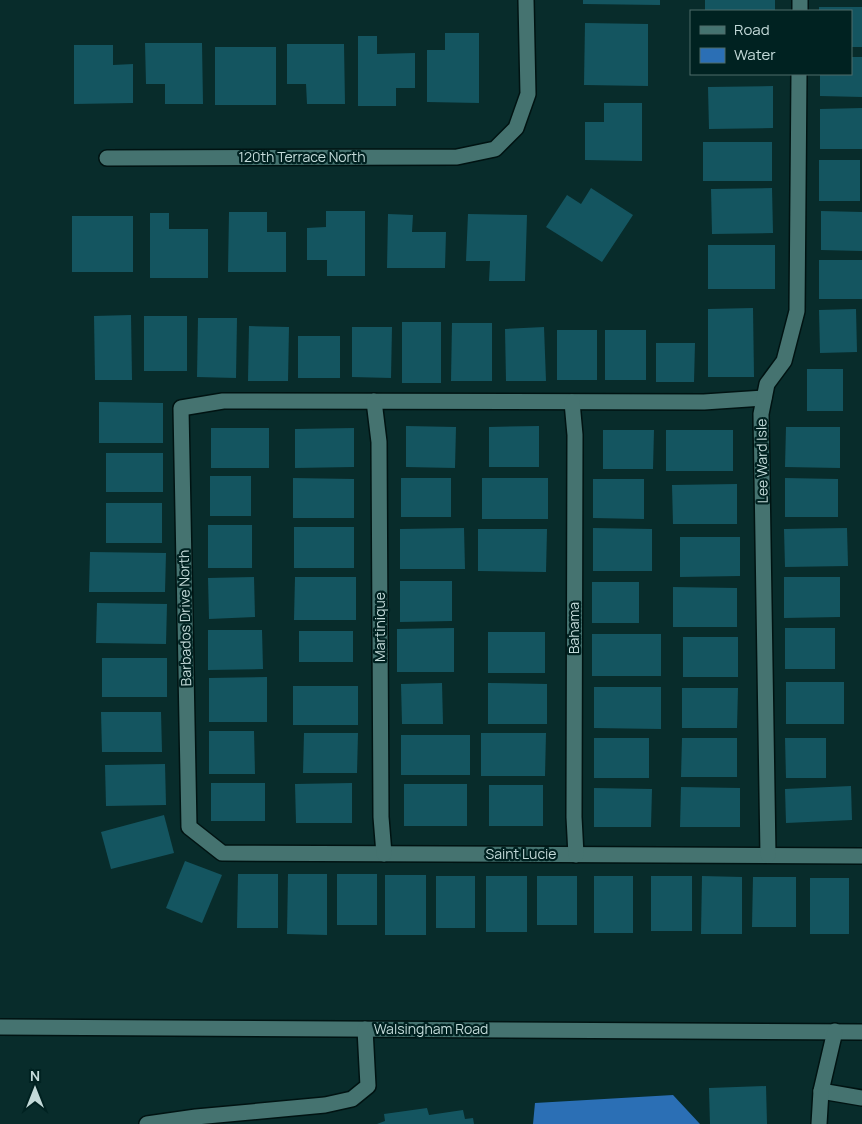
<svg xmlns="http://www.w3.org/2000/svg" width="862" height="1124" viewBox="0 0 862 1124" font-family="Manrope,sans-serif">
<rect width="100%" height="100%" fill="#082c2b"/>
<polygon fill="#2b6fb5" points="673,1095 700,1124 533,1124 535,1103"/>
<g fill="#145560">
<polygon points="583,0 660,0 660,5 583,4"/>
<rect x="705" y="0" width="70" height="11"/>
<polygon points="819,7 862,7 862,47 851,47 851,11 819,11"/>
<polygon points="585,23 648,24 648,86 584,85"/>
<polygon points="445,33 479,33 479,103 427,102 427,50 445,50"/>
<polygon points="358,36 377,36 377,54 415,53 415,88 396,88 396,106 358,106"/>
<polygon points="145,43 202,43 203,104 165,104 165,84 146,84"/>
<polygon points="287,44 344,44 345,104 307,104 306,84 287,84"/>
<polygon points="74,45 113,45 113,65 133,64 133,103 74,104"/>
<rect x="215" y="47" width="61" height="58"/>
<polygon points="851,57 862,57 862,97 820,96 820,74 851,74"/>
<polygon points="773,86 773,128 709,129 708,87"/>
<polygon points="604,103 642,103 642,161 585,160 585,122 604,122"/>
<polygon points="862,108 862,149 820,149 820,109"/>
<rect x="703" y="142" width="69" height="39"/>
<rect x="819" y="160" width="41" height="41"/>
<polygon points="591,188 633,215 602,262 546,227 567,195 581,204"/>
<polygon points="772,188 773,233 712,234 711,189"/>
<polygon points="326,211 365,211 365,276 327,276 327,260 307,260 307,228 326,227"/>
<polygon points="821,211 862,212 862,251 821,250"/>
<polygon points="229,212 267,212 267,232 286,232 286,272 228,272"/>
<polygon points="150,213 169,213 169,229 208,229 208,278 150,278"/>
<polygon points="388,214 413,215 412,232 446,232 445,268 387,268"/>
<polygon points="468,214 527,215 525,281 489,281 490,261 466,261"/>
<rect x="72" y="216" width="61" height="56"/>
<rect x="708" y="245" width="67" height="44"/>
<rect x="819" y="260" width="43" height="39"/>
<polygon points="753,308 754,377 708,377 708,309"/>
<polygon points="856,309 857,352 820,353 819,310"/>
<polygon points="131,315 132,380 95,380 94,316"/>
<rect x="144" y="316" width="43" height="55"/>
<polygon points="198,318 237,318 236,378 197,377"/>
<rect x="402" y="322" width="39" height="61"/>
<polygon points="452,323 492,323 492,381 451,381"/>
<polygon points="249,326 289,327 288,381 248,381"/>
<polygon points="352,327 392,327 391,378 352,377"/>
<polygon points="544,327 546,381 506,381 505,329"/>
<rect x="557" y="330" width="40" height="50"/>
<rect x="605" y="330" width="41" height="50"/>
<rect x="298" y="336" width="42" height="42"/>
<polygon points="656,343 695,343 694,382 656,382"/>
<rect x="807" y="369" width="36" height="42"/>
<polygon points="99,402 163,403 163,443 99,443"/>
<polygon points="406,426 456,427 455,468 406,467"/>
<polygon points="539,426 539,467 489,467 489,427"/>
<polygon points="786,427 840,427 840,468 785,467"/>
<rect x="211" y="428" width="58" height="40"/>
<polygon points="354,428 354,467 295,468 295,429"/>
<polygon points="603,430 654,430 653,469 603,469"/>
<rect x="666" y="430" width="67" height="41"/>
<rect x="106" y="453" width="57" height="39"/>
<rect x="210" y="476" width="41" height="40"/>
<polygon points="293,478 354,479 354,518 293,518"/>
<rect x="401" y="478" width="50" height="39"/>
<rect x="482" y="478" width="66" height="41"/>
<polygon points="785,478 838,479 838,517 785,517"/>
<polygon points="593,479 644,479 644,519 593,518"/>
<polygon points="737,484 737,524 673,524 672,485"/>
<rect x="106" y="503" width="56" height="40"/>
<rect x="208" y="525" width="44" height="43"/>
<rect x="294" y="527" width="60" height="41"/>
<polygon points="464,528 465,569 400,569 400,529"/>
<polygon points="593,528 652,529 652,571 593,571"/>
<polygon points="847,528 848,566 785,567 784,529"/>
<polygon points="478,529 547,529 546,572 478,571"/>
<polygon points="680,537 740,537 740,576 680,577"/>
<polygon points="90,552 166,553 165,592 89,592"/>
<polygon points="254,577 255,617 209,619 208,578"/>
<polygon points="295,577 356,577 356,620 294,620"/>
<polygon points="784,577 840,577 840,617 784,618"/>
<polygon points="400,581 452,581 452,621 400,622"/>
<rect x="592" y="582" width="47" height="41"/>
<polygon points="673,587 737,588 737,627 673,627"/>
<polygon points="97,603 167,604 166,644 96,643"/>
<polygon points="454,628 454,672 397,672 397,629"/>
<rect x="785" y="628" width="50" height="41"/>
<polygon points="208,630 262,630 263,669 208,670"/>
<rect x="299" y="631" width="54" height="31"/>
<rect x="488" y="632" width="57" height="41"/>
<rect x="592" y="634" width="69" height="42"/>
<rect x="683" y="637" width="55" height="40"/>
<rect x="102" y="658" width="65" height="39"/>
<polygon points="267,677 267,722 209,722 209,678"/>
<rect x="786" y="682" width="58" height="42"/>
<polygon points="442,683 443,724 402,724 401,684"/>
<polygon points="488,683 547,684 547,724 488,724"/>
<rect x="293" y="686" width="65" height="39"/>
<polygon points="594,687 661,687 661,729 594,728"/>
<polygon points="682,688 738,688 737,728 682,728"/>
<polygon points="101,712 161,712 162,752 102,752"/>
<polygon points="209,731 254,731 255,774 209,774"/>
<polygon points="304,733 358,733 357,773 303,773"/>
<polygon points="481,733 546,733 545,776 481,776"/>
<rect x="401" y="735" width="69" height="40"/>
<rect x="594" y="738" width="55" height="40"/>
<polygon points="682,738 737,738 737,777 681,777"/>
<polygon points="785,738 826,738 826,778 786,778"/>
<polygon points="165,764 166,805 106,806 105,765"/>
<rect x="211" y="783" width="54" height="38"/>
<polygon points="352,783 352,823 296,823 295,784"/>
<rect x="404" y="784" width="63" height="42"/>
<rect x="489" y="785" width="54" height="41"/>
<polygon points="851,786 852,820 786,823 785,789"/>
<polygon points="681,787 740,788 740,827 680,827"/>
<polygon points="594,788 652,789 651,827 594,827"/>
<polygon points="164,815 174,853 111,869 101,832"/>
<polygon points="185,861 222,875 202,923 166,908"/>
<polygon points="238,874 278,874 278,928 237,928"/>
<polygon points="288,874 327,874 327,935 287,934"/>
<rect x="337" y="874" width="40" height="51"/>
<rect x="385" y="875" width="41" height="60"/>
<rect x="436" y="876" width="39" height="52"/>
<rect x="486" y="876" width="41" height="56"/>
<rect x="537" y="876" width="40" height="49"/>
<rect x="594" y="876" width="39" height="57"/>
<rect x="651" y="876" width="41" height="55"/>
<polygon points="702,876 742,877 742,934 701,934"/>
<polygon points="753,877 796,877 796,927 752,927"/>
<rect x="810" y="878" width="39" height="56"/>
<polygon points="766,1086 767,1124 710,1124 709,1088"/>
<polygon points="427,1108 429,1115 463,1110 465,1119 473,1118 474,1124 377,1124 385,1121 384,1114"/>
</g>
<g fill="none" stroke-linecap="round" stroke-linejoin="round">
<defs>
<g id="minor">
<polyline points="800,11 800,0"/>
<polyline points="107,158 457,157 495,149 516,128 528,94 526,0"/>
<polyline points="764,398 704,402 223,401 181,408 189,827 222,853 862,856"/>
<polyline points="374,401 379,442 381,817 384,854"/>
<polyline points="572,402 575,435 574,817 576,855"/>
<polyline points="768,855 761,414 767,384 784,361 797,311 799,74"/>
<polyline points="0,1027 862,1032"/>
<polyline points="821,1091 862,1098"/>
<polyline points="147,1124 196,1117 325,1105 352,1099 368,1086 365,1029"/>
<polyline points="819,1124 821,1091 835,1031"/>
</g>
</defs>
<use href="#minor" stroke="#001312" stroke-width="18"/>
<use href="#minor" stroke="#457370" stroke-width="15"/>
</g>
<g text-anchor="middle" stroke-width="4.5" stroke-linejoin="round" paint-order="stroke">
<g font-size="14" fill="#c3dad9" stroke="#002221">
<text x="302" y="162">120th Terrace North</text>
<text transform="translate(762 461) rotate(-91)" y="5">Lee Ward Isle</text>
<text transform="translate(185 618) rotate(-91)" y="5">Barbados Drive North</text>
<text transform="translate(380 627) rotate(-90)" y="5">Martinique</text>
<text transform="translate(574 628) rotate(-90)" y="5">Bahama</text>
<text x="521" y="859">Saint Lucie</text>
<text x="431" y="1034">Walsingham Road</text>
</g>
</g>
<rect x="690" y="10" width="162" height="65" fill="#002221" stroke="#4e6c6b"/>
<rect x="700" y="26" width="25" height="8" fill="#457370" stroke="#4e6c6b"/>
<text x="734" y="35" font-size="15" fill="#c3dad9">Road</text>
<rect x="700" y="48" width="25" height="15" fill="#2b6fb5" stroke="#4e6c6b"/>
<text x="734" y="60" font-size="15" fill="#c3dad9">Water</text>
<g transform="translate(35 1089)" stroke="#002221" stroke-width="4" paint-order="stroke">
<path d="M0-4L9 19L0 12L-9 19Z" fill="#c3dad9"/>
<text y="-8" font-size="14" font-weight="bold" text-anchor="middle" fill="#c3dad9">N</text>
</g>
</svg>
